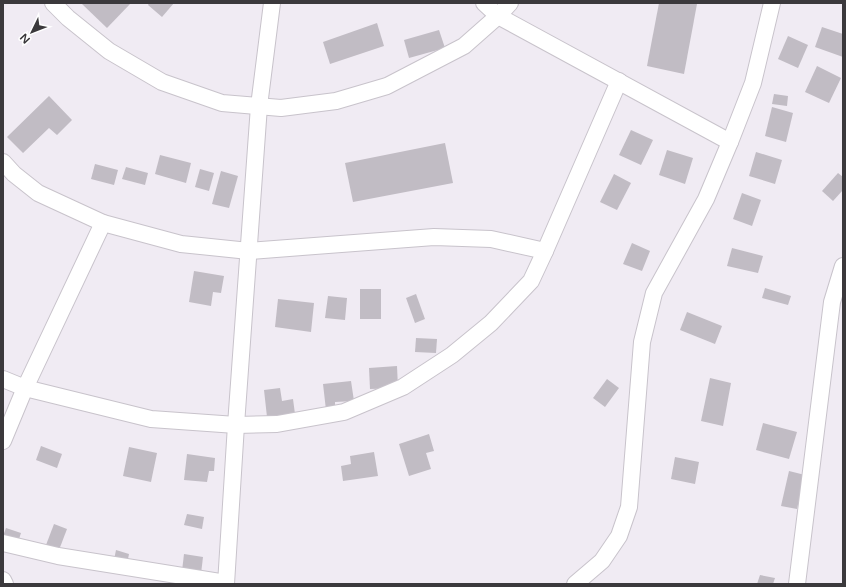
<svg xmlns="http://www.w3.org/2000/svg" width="846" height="587" viewBox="0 0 846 587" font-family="'Varela Round',sans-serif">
<rect width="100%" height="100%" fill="#f0ebf3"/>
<g fill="#c1bcc4">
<polygon points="84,3 131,3 107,28 82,4"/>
<polygon points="149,3 174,3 162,17 148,5"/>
<polygon points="659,3 697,4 684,74 647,66"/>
<polygon points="377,23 384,46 330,64 323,42"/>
<polygon points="822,27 843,34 843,57 815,47"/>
<polygon points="439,30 445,48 409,58 404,40"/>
<polygon points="788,36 808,45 798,68 778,59"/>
<polygon points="817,66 841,78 829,103 805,92"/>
<polygon points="774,94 788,96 787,106 772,104"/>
<polygon points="49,96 72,120 57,135 49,128 23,153 7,137"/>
<polygon points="772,107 793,113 786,142 765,136"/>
<polygon points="631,130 653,140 641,165 619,155"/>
<polygon points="445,143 453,183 353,202 345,163"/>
<polygon points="667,150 693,158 685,184 659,175"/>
<polygon points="756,152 782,160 775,184 749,176"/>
<polygon points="160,155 191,163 186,183 155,174"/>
<polygon points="95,164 118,170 114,185 91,179"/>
<polygon points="126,167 148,173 145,185 122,179"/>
<polygon points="200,169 214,173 209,191 195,187"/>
<polygon points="221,171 238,176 229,208 212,204"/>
<polygon points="838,173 843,177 843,190 833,201 822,191"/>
<polygon points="614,174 631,183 617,210 600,202"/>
<polygon points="742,193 761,200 752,226 733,219"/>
<polygon points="632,243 650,251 642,271 623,264"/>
<polygon points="732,248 763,256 758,273 727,266"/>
<polygon points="194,271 224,276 221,293 213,292 211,306 189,302"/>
<polygon points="765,288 791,296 788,305 762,298"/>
<rect x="360" y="289" width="21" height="30"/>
<polygon points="416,294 425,319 415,323 406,298"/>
<polygon points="328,296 347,298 345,320 325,318"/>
<polygon points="278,299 314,303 311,332 275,327"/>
<polygon points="687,312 722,326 715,344 680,330"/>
<polygon points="416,338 437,339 436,353 415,352"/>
<polygon points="397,366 398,388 370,389 369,368"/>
<polygon points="710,378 731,383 723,426 701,421"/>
<polygon points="607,379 619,388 605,407 593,398"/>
<polygon points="351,381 354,401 335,402 335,409 326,410 323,384"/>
<polygon points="280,388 282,401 293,399 295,414 267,417 264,390"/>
<polygon points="763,423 797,432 789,459 756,450"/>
<polygon points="429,434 434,451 426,453 431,469 409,476 399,444"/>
<polygon points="41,446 62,454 57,468 36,460"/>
<polygon points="129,447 157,453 151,482 123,476"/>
<polygon points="374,452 378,476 343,481 341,466 351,464 350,456"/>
<polygon points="187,454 215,458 214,471 209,471 207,482 184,480"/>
<polygon points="675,457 699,462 695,484 671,479"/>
<polygon points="789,471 805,475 797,509 781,506"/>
<polygon points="187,514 204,517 202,529 184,525"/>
<polygon points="54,524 67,529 59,550 46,545"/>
<polygon points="6,528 21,533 18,542 3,536"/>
<polygon points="116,550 129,554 127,564 114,560"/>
<polygon points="184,554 203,557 201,574 182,571"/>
<polygon points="760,575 775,578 773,584 757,584"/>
</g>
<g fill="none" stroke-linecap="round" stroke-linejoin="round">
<defs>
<g id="street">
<polyline points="53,3 68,18 109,51 162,82 222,103 281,108 336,101 387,86 464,46 498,16 510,3"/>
<polyline points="484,3 498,16 730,142"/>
<polyline points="3,162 14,174 38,193 103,223 181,244 249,251 434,237 491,239 545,251"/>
<polyline points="3,379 25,388 151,419 236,425 277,424 344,412 403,387 452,355 491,323 531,281 545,251 619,81"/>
<polyline points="3,441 25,388 103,223"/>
<polyline points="3,543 58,556 226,583"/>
<polyline points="3,580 5,584"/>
<polyline points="226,584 236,425 259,106 272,3"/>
<polyline points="575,584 602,561 619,536 629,507 642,342 654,293 706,199 730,142 753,83 772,3"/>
<polyline points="797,584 832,302 843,266"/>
</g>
</defs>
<use href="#street" stroke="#c8c3cb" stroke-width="18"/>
<use href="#street" stroke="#fff" stroke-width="16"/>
</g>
<rect width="846" height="587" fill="none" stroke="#3b393c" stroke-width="8"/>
<g transform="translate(32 32) rotate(227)" stroke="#ffffff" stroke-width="3" paint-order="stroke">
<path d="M0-3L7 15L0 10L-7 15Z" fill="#3b393c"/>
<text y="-6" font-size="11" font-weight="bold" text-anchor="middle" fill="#3b393c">N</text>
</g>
</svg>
